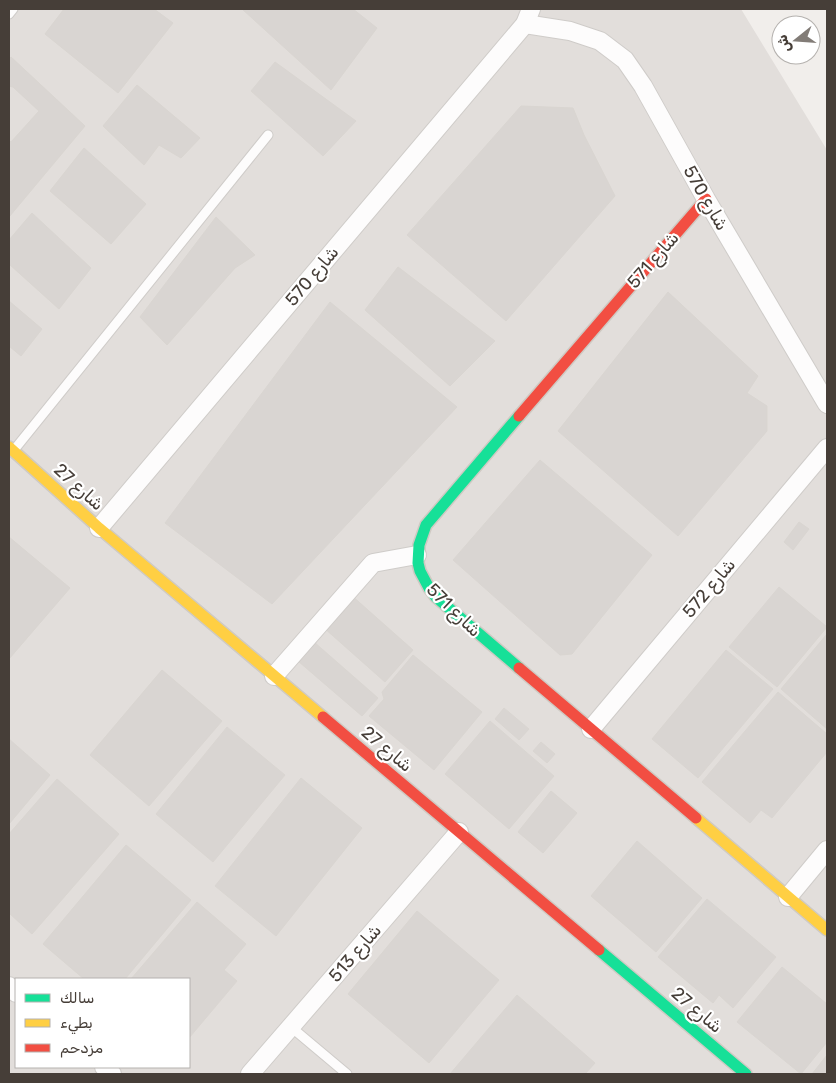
<svg xmlns="http://www.w3.org/2000/svg" width="836" height="1083" viewBox="0 0 836 1083" font-family="Rubik,'Noto Naskh Arabic',sans-serif">
<rect width="100%" height="100%" fill="#f1eeeb"/>
<path fill="#e2dedb" fill-rule="evenodd" d="M9,9h732l86,141v924h-818zM16,979h173v88h-173z"/>
<g fill="#d9d5d2" stroke="#d9d5d1">
<polygon points="64,9 154,9 173,23 118,93 45,34"/>
<polygon points="242,9 353,9 377,28 331,90"/>
<polygon points="11,57 85,126 9,217 9,140 11,142 39,111 13,87 9,86 9,59"/>
<polygon points="275,62 356,121 323,156 251,91"/>
<polygon points="137,85 200,138 181,158 159,145 144,165 103,126"/>
<polygon points="521,106 573,108 584,135 615,196 506,321 407,235"/>
<polygon points="84,148 146,204 111,244 50,191"/>
<polygon points="32,213 91,268 59,309 9,264 9,240"/>
<polygon points="216,217 255,255 235,268 167,345 140,317"/>
<polygon points="398,267 495,341 450,386 365,310"/>
<polygon points="668,292 758,376 747,393 767,406 767,431 678,536 558,431"/>
<polygon points="9,301 42,329 21,356 9,346"/>
<polygon points="330,302 457,407 272,604 165,523"/>
<polygon points="540,460 652,555 572,654 560,655 453,560"/>
<polygon points="799,522 809,529 793,550 784,542"/>
<polygon points="9,537 70,588 9,659"/>
<polygon points="779,587 827,627 777,687 729,647"/>
<polygon points="351,595 413,650 385,682 323,627"/>
<polygon points="827,634 827,729 781,689"/>
<polygon points="314,642 378,698 362,716 298,661"/>
<polygon points="726,650 773,689 698,778 652,739"/>
<polygon points="413,655 482,712 434,770 369,716 384,699 382,692"/>
<polygon points="162,670 222,721 149,806 90,755"/>
<polygon points="778,692 827,734 827,752 772,818 761,810 750,823 702,782"/>
<polygon points="504,708 529,729 519,740 495,719"/>
<polygon points="490,721 554,776 509,829 445,774"/>
<polygon points="227,727 285,775 213,862 156,814"/>
<polygon points="9,739 50,775 9,824"/>
<polygon points="541,742 555,754 547,763 533,751"/>
<polygon points="301,778 362,828 276,936 215,886"/>
<polygon points="57,779 119,834 32,934 9,913 9,834"/>
<polygon points="551,791 577,813 543,853 518,832"/>
<polygon points="637,841 702,898 656,952 591,896"/>
<polygon points="126,845 191,900 125,979 84,979 43,944"/>
<polygon points="707,899 776,957 733,1008 719,995 713,1003 658,957"/>
<polygon points="197,902 246,944 224,970 237,981 189,1038 189,979 131,979"/>
<polygon points="417,911 499,980 429,1063 348,994"/>
<polygon points="782,967 827,1004 827,1042 801,1074 737,1022"/>
<polygon points="517,995 595,1063 585,1074 450,1074"/>
<polygon points="827,1055 827,1074 812,1074"/>
</g>
<g fill="none" stroke-linecap="round" stroke-linejoin="round">
<defs>
<g id="lane">
<polyline points="9,14 13,9"/>
<polyline points="14,450 268,135"/>
<polyline points="291,1027 347,1074"/>
</g>
<g id="street">
<polyline points="525,24 570,31 600,41 625,60 643,86 706,199 827,404"/>
<polyline points="99,528 525,24 531,9"/>
<polyline points="274,676 373,563 417,555"/>
<polyline points="591,729 827,448"/>
<polyline points="788,897 827,850"/>
<polyline points="9,986 16,993"/>
<polyline points="104,1067 112,1074"/>
<polyline points="250,1074 459,832"/>
</g>
<g id="fast">
<polyline points="519,668 436,597 429,588 420,571 418,563 419,545 426,525 519,416"/>
<polyline points="599,950 746,1074"/>
</g>
<g id="slow">
<polyline points="9,447 99,528 323,717"/>
<polyline points="696,818 827,930"/>
</g>
<g id="jam">
<polyline points="519,416 706,199"/>
<polyline points="519,668 696,818"/>
<polyline points="323,717 599,950"/>
</g>
</defs>
<use href="#lane" stroke="#cfccc9" stroke-width="11"/>
<use href="#street" stroke="#cfccc9" stroke-width="20"/>
<use href="#fast" stroke="#cfcac3" stroke-width="14"/>
<use href="#slow" stroke="#cfcac3" stroke-width="14"/>
<use href="#jam" stroke="#cfcac3" stroke-width="14"/>
<use href="#lane" stroke="#fdfcfc" stroke-width="9"/>
<use href="#street" stroke="#fdfcfc" stroke-width="18"/>
<use href="#fast" stroke="#16e098" stroke-width="11"/>
<use href="#slow" stroke="#ffcf43" stroke-width="11"/>
<use href="#jam" stroke="#f24e42" stroke-width="11"/>
</g>
<g text-anchor="middle" stroke-width="4.5" stroke-linejoin="round" paint-order="stroke">
<g font-size="18" fill="#463e38" stroke="#fff">
<text transform="translate(706 198) rotate(60)" y="6">شارع 570</text>
<text transform="translate(653 260) rotate(-49)" y="6">شارع 571</text>
<text transform="translate(312 276) rotate(-50)" y="6">شارع 570</text>
<text transform="translate(79 487) rotate(42)" y="6">شارع 27</text>
<text transform="translate(709 588) rotate(-50)" y="6">شارع 572</text>
<text transform="translate(454 610) rotate(44)" y="6">شارع 571</text>
<text transform="translate(387 749) rotate(40)" y="6">شارع 27</text>
<text transform="translate(355 953) rotate(-49)" y="6">شارع 513</text>
<text transform="translate(697 1010) rotate(40)" y="6">شارع 27</text>
</g>
</g>
<rect width="836" height="1083" fill="none" stroke="#463e38" stroke-width="20"/>
<rect x="15" y="978" width="175" height="90" fill="#ffffff" stroke="#b5b2af"/>
<rect x="25" y="994" width="25" height="8" fill="#16e098" stroke="#b5b2af"/>
<text x="60" y="1003" font-size="15" fill="#463e38">سالك</text>
<rect x="25" y="1019" width="25" height="8" fill="#ffcf43" stroke="#b5b2af"/>
<text x="60" y="1028" font-size="15" fill="#463e38">بطيء</text>
<rect x="25" y="1044" width="25" height="8" fill="#f24e42" stroke="#b5b2af"/>
<text x="60" y="1053" font-size="15" fill="#463e38">مزدحم</text>
<g transform="translate(796 40) rotate(253)"><circle r="24" fill="#ffffff" stroke="#b5b2af"/>
<path d="M0-4L9 19L0 12L-9 19Z" fill="#827c77"/>
<text y="-8" font-size="14" font-weight="bold" text-anchor="middle" fill="#463e38">ش</text>
</g>
</svg>
